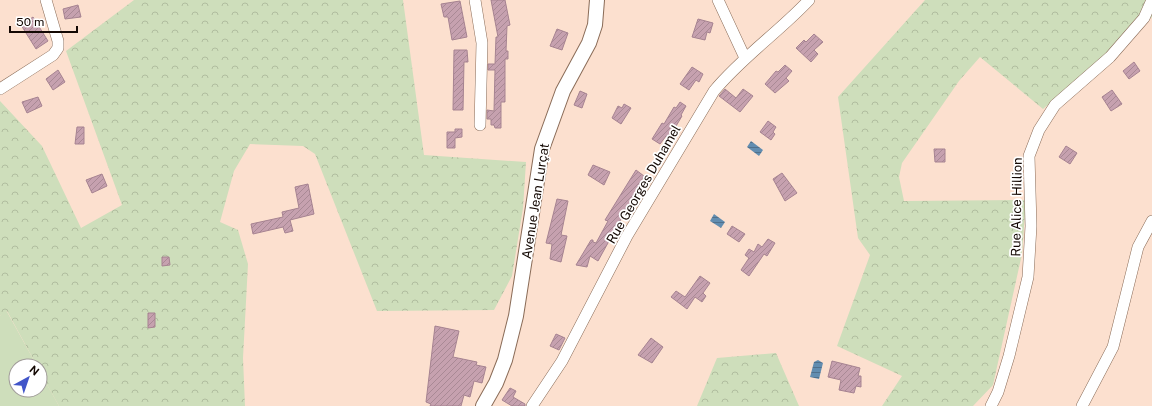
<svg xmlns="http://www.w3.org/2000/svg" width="1152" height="406" viewBox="0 0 1152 406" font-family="'Public Sans',sans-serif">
<defs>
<pattern id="forest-crowns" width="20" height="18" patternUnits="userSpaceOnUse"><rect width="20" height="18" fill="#cedebb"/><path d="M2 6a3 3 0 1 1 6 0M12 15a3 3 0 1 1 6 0" fill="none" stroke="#b0bd9f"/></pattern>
<pattern id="water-rules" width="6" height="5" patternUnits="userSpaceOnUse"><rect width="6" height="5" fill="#628db0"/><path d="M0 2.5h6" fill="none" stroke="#50718d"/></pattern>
<pattern id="building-hatch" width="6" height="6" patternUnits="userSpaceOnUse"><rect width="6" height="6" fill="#c6a1af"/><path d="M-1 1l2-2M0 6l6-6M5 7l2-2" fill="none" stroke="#a98995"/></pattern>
</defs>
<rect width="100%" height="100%" fill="#fce0cf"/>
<polygon fill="#cedebb" points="6,310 37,366 16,366 16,390 40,390 40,372 59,406 0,406 0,316"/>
<g fill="url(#forest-crowns)">
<polygon points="134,0 403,0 424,155 526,162 523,208 512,276 494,310 377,311 315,154 303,146 250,144 234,171 220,222 238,230 248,264 243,358 245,406 59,406 40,372 40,366 37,366 7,311 0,316 0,101 42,146 81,228 122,205 66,51"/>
<polygon points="925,0 1152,0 1152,17 1043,109 980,57 959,81 902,163 899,177 904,201 1026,200 1022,254 993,385 973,406 882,406 902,376 837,346 870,255 858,238 838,97"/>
<polygon points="776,353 799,406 697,406 717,358"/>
</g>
<g fill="url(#water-rules)">
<polygon points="751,141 763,150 759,156 747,147"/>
<polygon points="714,214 725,222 721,228 710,221"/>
<polygon points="818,360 823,363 819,379 810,377 814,362"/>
</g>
<g fill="url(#building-hatch)" stroke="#a68391">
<polygon points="491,0 505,0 510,25 507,26 506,51 508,51 508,59 505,59 505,102 501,102 501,128 495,128 494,125 491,125 491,119 487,119 487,110 494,111 495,70 488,70 488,64 495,64 496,37 498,37"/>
<polygon points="460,1 467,37 452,40 448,17 444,17 441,4"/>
<polygon points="78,5 81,17 65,19 63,9"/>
<polygon points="33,17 48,41 36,49 21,25"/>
<polygon points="698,19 713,23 710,33 707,32 705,40 692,37"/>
<polygon points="557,29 568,33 562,50 550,46"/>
<polygon points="814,34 823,42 814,50 818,54 811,62 796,48 804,40 806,42"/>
<polygon points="454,50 467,50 468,62 464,62 463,110 453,110"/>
<polygon points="1134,62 1140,71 1129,79 1123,71"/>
<polygon points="785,65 792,71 786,78 789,81 775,93 765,84 776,71 778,72"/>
<polygon points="692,67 703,74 699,82 696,80 689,90 680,84"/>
<polygon points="58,70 65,82 53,90 46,79"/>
<polygon points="725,89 736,98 743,89 753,96 740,112 719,96"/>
<polygon points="1112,90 1122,104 1111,111 1102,97"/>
<polygon points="580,91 587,94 582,108 574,105"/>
<polygon points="38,97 42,106 27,113 22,102"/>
<polygon points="680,102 686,106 681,115 682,116 669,138 666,136 660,144 652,139 662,123 664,124 674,107 676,108"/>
<polygon points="624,104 631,108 621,124 612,118 618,106 622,108"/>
<polygon points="768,121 776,127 773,132 775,134 771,140 760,132"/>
<polygon points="77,127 84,127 84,144 75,144"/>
<polygon points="455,129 462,129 462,137 455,138 455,148 447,148 447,132 455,132"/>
<polygon points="1066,146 1077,153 1070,164 1059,157"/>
<polygon points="934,149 945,149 945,162 935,162"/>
<polygon points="593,165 610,172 604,185 588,175"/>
<polygon points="636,170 644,176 640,183 643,185 624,214 598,261 590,256 587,267 576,265 591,240 593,240 593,242 596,243 608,221 605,220"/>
<polygon points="782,173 797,193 785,201 773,179"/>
<polygon points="102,174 107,186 92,193 86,180"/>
<polygon points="308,184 314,214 290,220 293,231 285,233 283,227 253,234 251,224 283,217 282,212 299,208 295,187"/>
<polygon points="557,199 568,201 561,235 567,236 561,262 550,259 552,244 546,243"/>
<polygon points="732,226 745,234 739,242 727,234"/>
<polygon points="768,239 775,243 767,256 764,254 749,276 741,270 749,258 745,255 749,249 754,252 758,244 762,247"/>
<polygon points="162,257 169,257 170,265 162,266"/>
<polygon points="700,276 710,283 703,293 706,296 702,302 695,297 687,309 671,297 676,291 685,297"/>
<polygon points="148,313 155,313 155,327 148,328"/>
<polygon points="435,326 459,331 453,357 477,362 476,365 486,367 482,383 474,381 470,397 464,395 461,406 430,406 431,404 426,402"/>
<polygon points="556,334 565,338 559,350 550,346"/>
<polygon points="651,338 663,347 652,363 638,355"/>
<polygon points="832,361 860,368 858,376 861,376 861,387 856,386 854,393 839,390 841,380 828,377"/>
<polygon points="510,388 516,391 513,397 525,404 525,406 512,406 502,400"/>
</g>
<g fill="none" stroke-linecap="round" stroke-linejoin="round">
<defs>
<g id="minor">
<polyline points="475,0 482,43 480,125"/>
<polyline points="718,0 745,58"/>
<polyline points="0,89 53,55 58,48 58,41 46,0"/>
<path d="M532,406l30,-45 65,-125 87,-145c28,-34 65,-59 95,-91"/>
<polyline points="991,406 998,392 1009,356 1028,277 1031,226 1029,156 1039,130 1055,105 1110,57 1144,18 1152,0"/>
<polyline points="1082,406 1113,347 1138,247 1152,221"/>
</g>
<polyline id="major" points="483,406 496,383 505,360 516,316 542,149 563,91 589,43 595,25 597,0"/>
</defs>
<use href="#minor" stroke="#8a6c58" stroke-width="12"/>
<use href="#major" stroke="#8a6c58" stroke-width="16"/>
<use href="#minor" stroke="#fff" stroke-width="11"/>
<use href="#major" stroke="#fff" stroke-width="14"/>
</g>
<g text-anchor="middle" stroke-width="3.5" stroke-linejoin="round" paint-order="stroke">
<g font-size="13" fill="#130803" stroke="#fff">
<text transform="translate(643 184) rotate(-60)" y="5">Rue Georges Duhamel</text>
<text transform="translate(535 201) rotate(-81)" y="5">Avenue Jean Lurçat</text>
<text transform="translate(1016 207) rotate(-89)" y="5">Rue Alice Hillion</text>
</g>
</g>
<g transform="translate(28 378) rotate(40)"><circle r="19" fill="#ffffff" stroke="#a19c9a"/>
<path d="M0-3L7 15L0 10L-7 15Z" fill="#4155c9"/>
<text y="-6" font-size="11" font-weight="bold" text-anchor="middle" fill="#130803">N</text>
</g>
<path d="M10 26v6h67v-6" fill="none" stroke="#130803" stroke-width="2"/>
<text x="16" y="26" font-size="12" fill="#130803" stroke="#ffffff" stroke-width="3" paint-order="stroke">50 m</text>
</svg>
